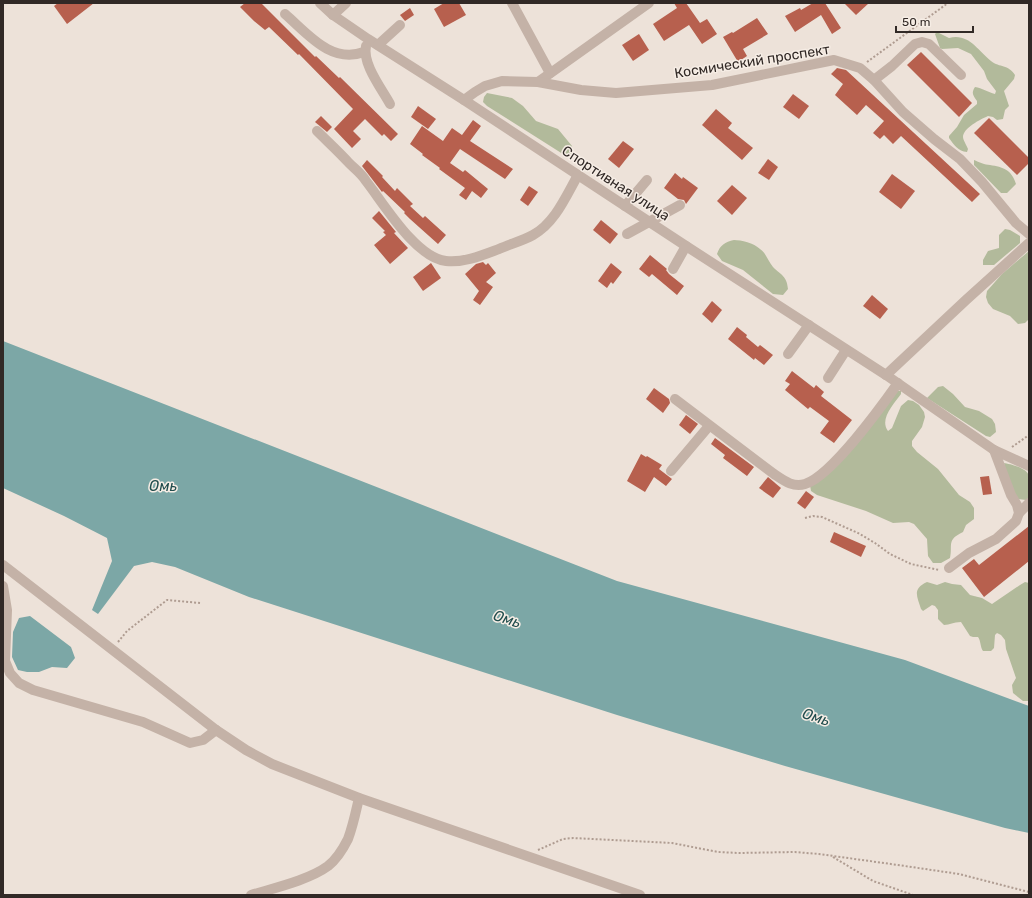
<svg xmlns="http://www.w3.org/2000/svg" width="1032" height="898" viewBox="0 0 1032 898" font-family="Rubik,sans-serif">
<rect width="100%" height="100%" fill="#ede2d9"/>
<g fill="#b2ba9b">
<path d="M937,32l12,6c20,-5 28,12 42,23 9,7 17,3 24,14l-1,4 -10,12 5,15 -4,4 -2,9 -6,1 -4,-3 -5,-1c-7,3 -25,12 -25,21 0,3 4,9 5,12l-1,3c-9,-1 -13,-7 -18,-14v-2l8,-9 7,-12 13,-11v-3c-4,-6 -6,-8 -2,-14 7,1 13,5 20,7l1,-3 -9,-12 -3,-8 -13,-17 -13,-6 -16,1 -2,-1 -5,-14z"/>
<polygon points="487,93 512,98 523,106 536,121 558,129 572,146 573,154 566,156 487,106 483,102 484,97"/>
<path d="M974,160c5,2 11,5 16,5 13,2 22,5 26,19l-9,9h-6l-27,-28z"/>
<polygon points="1005,229 1010,230 1020,236 1020,243 994,265 983,265 983,260 988,251 999,248 999,235"/>
<path d="M734,240c7,0 20,3 26,9 6,4 8,12 13,18 8,8 14,9 15,22l-5,6 -10,-1 -30,-24 -21,-9 -5,-7c3,-9 8,-12 17,-14z"/>
<polygon points="1029,251 1029,319 1025,323 1018,324 1010,316 993,309 988,303 986,297 987,291 1002,274"/>
<polygon points="943,386 953,394 965,407 979,411 992,419 995,424 996,432 990,437 986,436 927,398 938,387"/>
<path d="M898,391h3v3c-7,10 -22,25 -13,37l4,-3 9,-22 7,-6 5,1 6,4 5,7 1,5 -3,10 -10,14v5l5,6 21,17 21,26 11,7 4,6v11l-8,6 -3,7c-17,8 -10,13 -13,26l-9,5h-8l-5,-7 -1,-17 -13,-15 -5,-2 -16,1 -27,-12 -49,-16 -6,-4 -1,-6z"/>
<path d="M1004,463c6,1 23,5 25,13 1,6 0,15 0,22l-3,2 -8,-1 -8,-12z"/>
<path d="M927,582l10,3 8,-3 7,2 9,1 9,10 12,3 10,6 28,-19 5,-3 4,1v118h-6l-10,-8 -1,-8 4,-7 -10,-29 -1,-9 -4,-5 -4,-2 -2,2 -1,13 -3,3h-8c-3,-4 -2,-10 -5,-14h-5l-3,-1 -9,-14c-8,0 -11,3 -17,3l-6,-6v-9l-3,-4 -3,-1 -9,6 -2,-2c-4,-13 -9,-20 6,-27z"/>
</g>
<g fill="#7ca7a6">
<polygon points="3,341 617,581 905,660 1029,706 1029,833 1005,828 785,766 617,715 249,597 175,567 152,562 134,566 98,614 92,610 112,561 107,538 64,516 3,488"/>
<polygon points="30,616 71,647 75,658 67,668 52,667 39,672 27,672 18,670 12,657 13,632 19,618"/>
</g>
<g fill="#b7604e">
<polygon points="58,3 94,3 67,24 54,6"/>
<polygon points="245,3 261,3 315,57 316,56 339,78 340,77 398,134 391,141 384,134 382,136 365,119 353,131 361,139 352,148 334,129 353,109 299,54 298,55 269,27 265,30 254,21 240,7"/>
<polygon points="444,3 459,3 466,15 444,27 434,9"/>
<polygon points="674,3 686,3 700,23 707,19 717,34 702,44 689,25 664,41 653,24 677,8"/>
<polygon points="813,3 825,3 841,28 832,34 821,15 795,32 785,16 800,8 801,10"/>
<polygon points="844,3 869,3 856,15"/>
<polygon points="410,8 414,15 405,21 400,15"/>
<polygon points="757,18 768,34 743,49 747,56 738,62 723,37 732,32 733,33"/>
<polygon points="639,34 649,50 633,61 622,45"/>
<polygon points="921,52 972,103 959,117 907,65"/>
<polygon points="837,68 846,70 980,194 972,202 901,136 893,144 884,135 880,139 873,133 884,121 866,105 857,115 835,95 843,84 831,74"/>
<polygon points="793,94 809,106 799,119 783,107"/>
<polygon points="418,106 436,119 428,129 411,117"/>
<polygon points="716,109 732,123 728,128 753,148 742,160 702,125"/>
<polygon points="321,116 332,127 327,132 315,122"/>
<polygon points="989,118 1029,158 1029,163 1017,175 974,133"/>
<polygon points="473,120 481,126 470,141 513,169 505,179 460,149 450,163 463,172 465,170 488,189 481,198 472,191 466,200 459,195 465,188 439,169 440,168 422,155 423,154 410,144 422,126 443,141 452,128 462,135"/>
<polygon points="623,141 634,149 619,168 608,159"/>
<polygon points="768,159 778,167 769,180 758,173"/>
<polygon points="367,160 383,176 382,177 395,191 397,188 413,204 410,206 423,218 425,216 446,235 438,244 410,219 404,213 405,212 383,191 382,192 362,166"/>
<polygon points="675,173 682,179 683,177 698,188 686,204 684,200 678,199 664,188"/>
<polygon points="892,174 915,191 901,209 879,192"/>
<polygon points="732,185 747,198 732,215 717,201"/>
<polygon points="529,186 538,192 528,206 520,200"/>
<polygon points="379,211 396,232 394,233 408,248 390,264 374,245 386,235 383,232 385,231 372,218"/>
<polygon points="601,220 618,234 610,244 593,230"/>
<polygon points="650,255 667,269 666,270 669,274 684,286 677,295 652,274 649,277 639,269"/>
<polygon points="483,262 486,265 488,263 496,273 486,282 493,287 480,305 473,300 479,291 465,274 476,264"/>
<polygon points="431,263 441,278 423,291 413,277"/>
<polygon points="611,263 622,272 613,284 611,282 607,288 598,281"/>
<polygon points="872,295 888,309 880,319 863,306"/>
<polygon points="712,301 722,310 712,323 702,314"/>
<polygon points="737,327 747,335 746,337 758,347 760,345 773,355 764,365 755,358 754,360 728,339"/>
<polygon points="792,371 814,388 816,385 824,392 821,396 852,420 834,443 820,433 829,421 810,407 808,409 785,390 790,384 785,381"/>
<polygon points="654,388 669,399 670,403 663,413 646,399"/>
<polygon points="686,415 698,424 690,434 679,425"/>
<polygon points="715,438 754,467 747,476 723,458 725,455 711,444"/>
<polygon points="641,454 646,457 647,456 662,465 659,469 672,479 666,486 654,477 645,492 627,481"/>
<polygon points="989,476 992,494 983,495 980,477"/>
<polygon points="768,477 781,488 773,498 759,488"/>
<polygon points="806,491 814,497 805,509 797,503"/>
<polygon points="1029,526 1029,561 984,597 962,568 974,559 979,565"/>
<polygon points="834,532 866,546 861,557 830,542"/>
</g>
<g fill="none" stroke-linecap="round" stroke-linejoin="round">
<g stroke="#af9c91" stroke-width="2" stroke-dasharray="2 2" stroke-linecap="butt">
<polyline points="867,62 948,3"/>
<polyline points="1012,447 1029,435"/>
<polyline points="805,518 813,516 822,517 858,533 875,543 890,554 911,564 939,570"/>
<polyline points="118,642 127,631 167,600 200,603"/>
<polyline points="538,850 563,839 573,838 672,843 718,852 739,853 795,852 819,854 898,865 959,874 1029,892"/>
<polyline points="833,857 873,881 913,895"/>
</g>
<g stroke="#c4b2a7" stroke-width="10">
<polyline points="320,3 333,15 368,39 464,100 686,246 886,375 994,450 1029,466"/>
<polyline points="512,3 550,73"/>
<path d="M285,14c23,20 46,50 79,38"/>
<polyline points="333,15 346,3"/>
<polyline points="378,45 400,25"/>
<path d="M366,46c-4,18 16,43 24,58"/>
<polyline points="874,80 892,66 915,44 922,42 929,44 961,75"/>
<polyline points="538,82 649,3"/>
<polyline points="464,100 475,92 485,86 502,81 538,82 581,90 616,93 712,85 834,60 860,68 874,80 903,112 934,139 960,159 982,182 1016,223 1029,234"/>
<path d="M317,131c11,11 22,21 32,32 6,6 13,11 17,18 18,23 50,77 80,80 18,2 37,-6 53,-12 11,-5 23,-8 34,-14 22,-12 33,-39 45,-60"/>
<polyline points="625,206 647,180"/>
<polyline points="627,234 680,205"/>
<polyline points="673,269 686,246"/>
<polyline points="788,354 809,325"/>
<polyline points="886,375 966,300 1029,243"/>
<polyline points="828,378 846,350"/>
<path d="M675,399l99,75c9,6 19,14 31,10 26,-8 76,-77 93,-101"/>
<polyline points="671,471 709,426"/>
<polyline points="1019,513 1029,503"/>
<polyline points="3,565 216,730 246,750 272,764 359,798 640,895"/>
<polyline points="949,568 969,553 996,539 1016,521 1019,513 1017,505 1011,495 994,450"/>
<polyline points="3,586 7,610 5,661 10,673 19,683 33,690 143,722 190,743 203,740 216,730"/>
<path d="M251,895c23,-7 58,-15 77,-29 9,-7 15,-17 20,-27 5,-13 8,-28 11,-41"/>
</g>
</g>
<g text-anchor="middle" stroke-width="3" stroke-linejoin="round" paint-order="stroke">
<g font-size="14" fill="#312926" stroke="#f6ede5">
<text transform="translate(752 61) rotate(-9)" y="5">Космический проспект</text>
<text transform="translate(616 183) rotate(33)" y="5">Спортивная улица</text>
</g>
<g font-size="15" font-style="italic" fill="#214d4d" stroke="#f6ede5">
<text x="163" y="491">Омь</text>
<text transform="translate(507 619) rotate(18)" y="5">Омь</text>
<text transform="translate(816 717) rotate(18)" y="5">Омь</text>
</g>
</g>
<rect width="1032" height="898" fill="none" stroke="#312926" stroke-width="8"/>
<path d="M896 26v6h77v-6" fill="none" stroke="#312926" stroke-width="2"/>
<text x="902" y="26" font-size="12" fill="#312926" stroke="#f6ede5" stroke-width="3" paint-order="stroke">50 m</text>
</svg>
